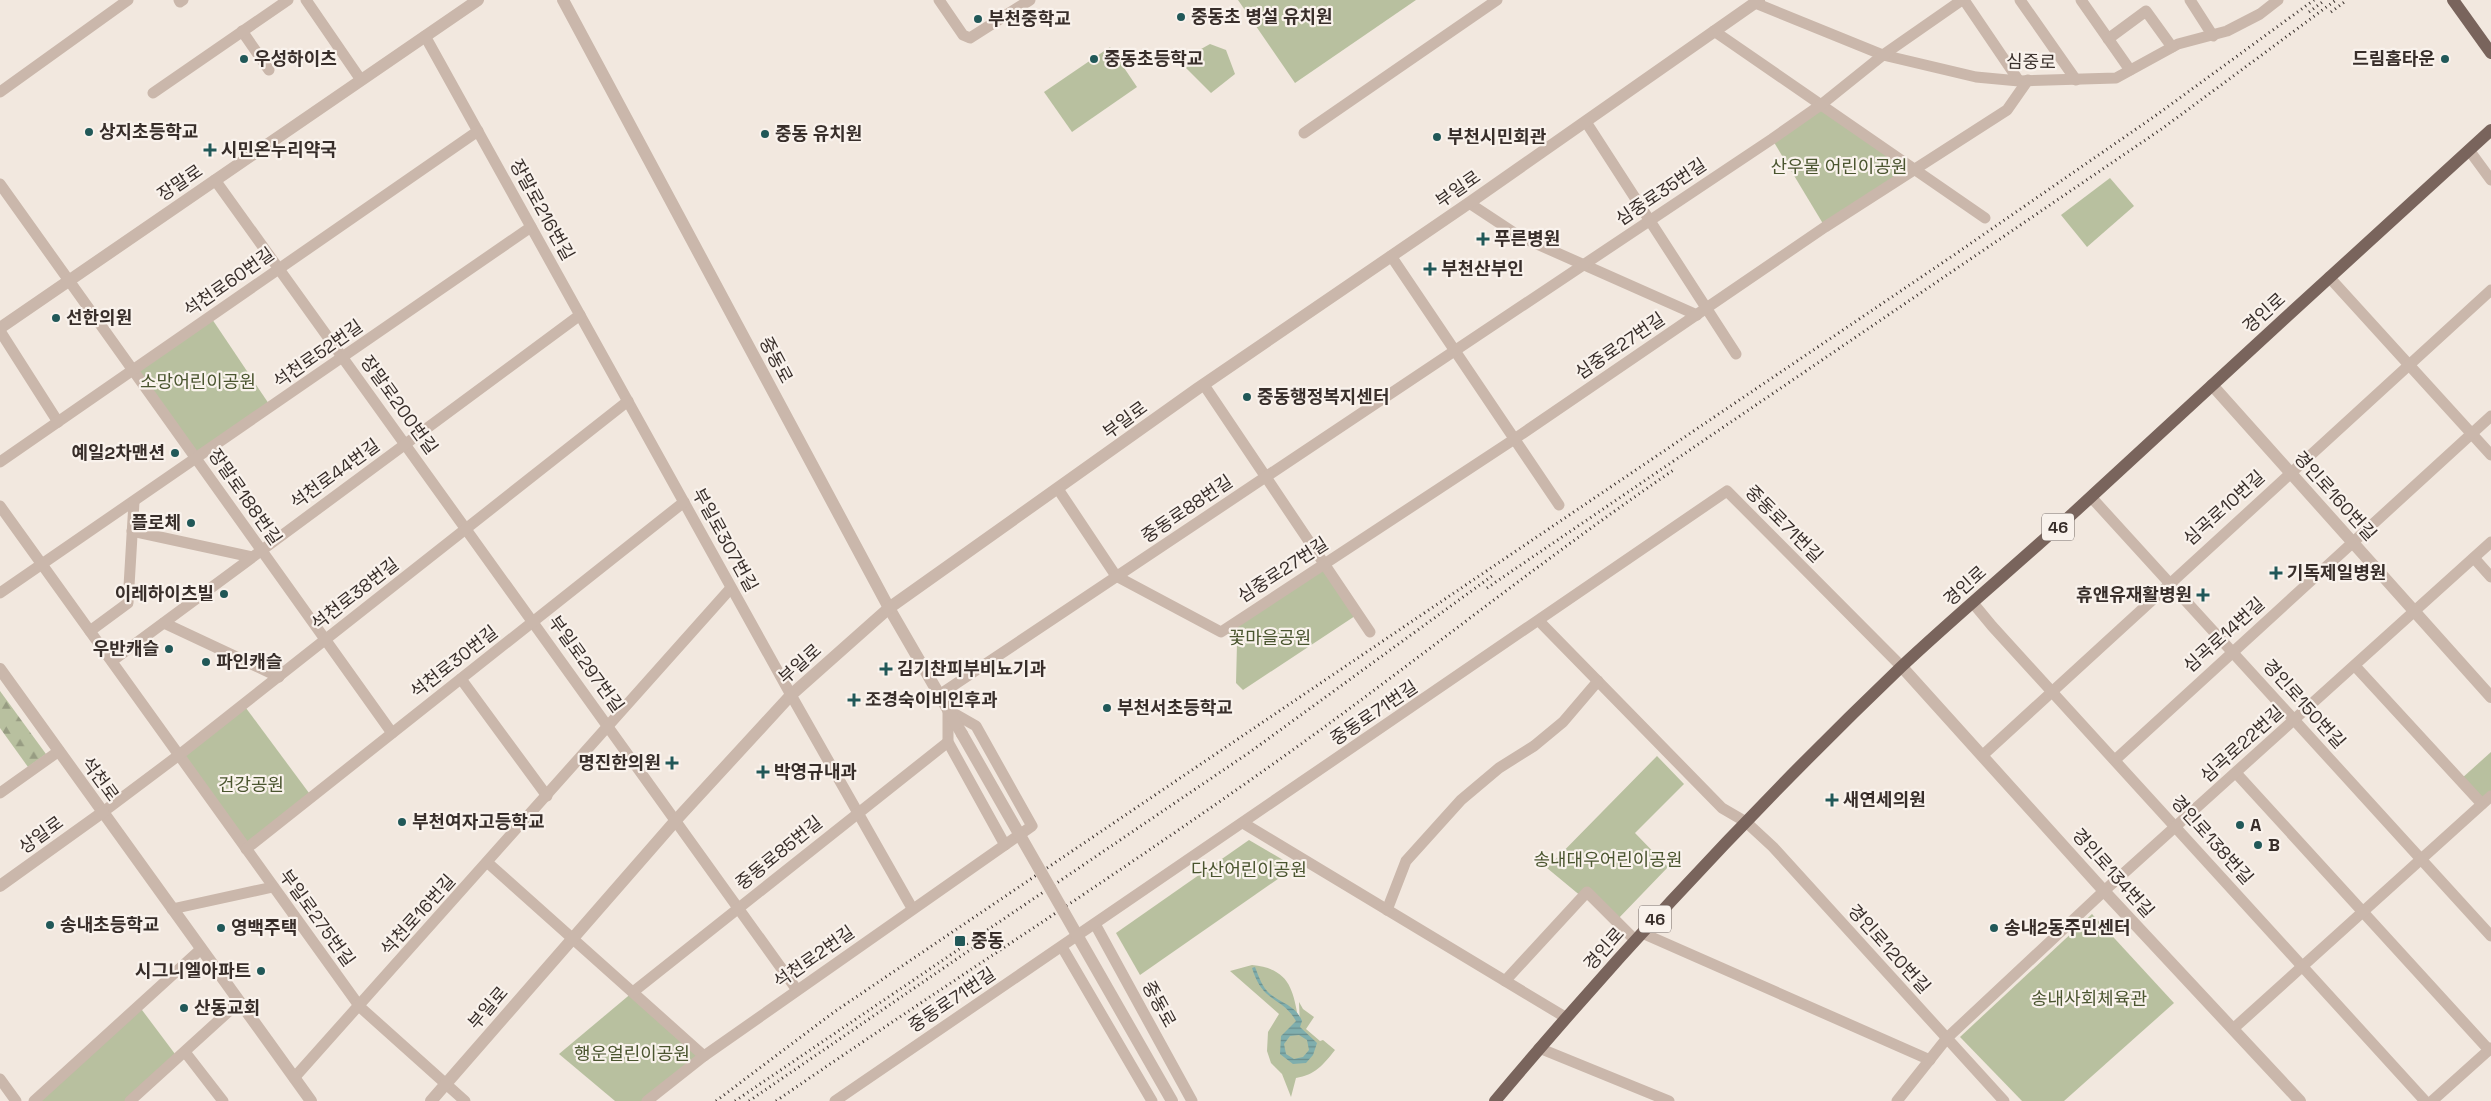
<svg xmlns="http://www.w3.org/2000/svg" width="2491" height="1101" viewBox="0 0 2491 1101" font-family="'Space Grotesk','Noto Sans KR',sans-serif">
<defs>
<pattern id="forest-firs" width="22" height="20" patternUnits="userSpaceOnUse" patternTransform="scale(1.25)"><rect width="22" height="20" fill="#b8c09f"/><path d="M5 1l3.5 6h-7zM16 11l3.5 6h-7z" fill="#979c82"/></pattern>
<pattern id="water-rules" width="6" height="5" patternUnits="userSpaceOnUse" patternTransform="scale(1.25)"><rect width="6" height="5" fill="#7faead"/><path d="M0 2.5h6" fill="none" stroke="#698e8d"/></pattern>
</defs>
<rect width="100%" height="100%" fill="#f2e8df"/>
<polygon fill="url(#forest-firs)" points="0,691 46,754 28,767 0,728"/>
<g fill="#b8c09f">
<polygon points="1238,0 1416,0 1295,83"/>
<polygon points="1210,44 1226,50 1235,74 1211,93 1186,68 1194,53"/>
<polygon points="1110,47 1137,87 1072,132 1044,92"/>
<polygon points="1822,104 1916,169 1825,227 1772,139"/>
<polygon points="2110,178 2134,206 2087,247 2061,215"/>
<polygon points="210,316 271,407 196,459 132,370"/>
<polygon points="1323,568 1355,616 1243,690 1236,683 1237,643 1227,632"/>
<polygon points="243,704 312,797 246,849 179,755"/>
<polygon points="2491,752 2491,791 2481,800 2461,779"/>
<polygon points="1657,756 1684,784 1635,833 1668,867 1616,921 1588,892 1582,897 1547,868"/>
<polygon points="1249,840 1295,867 1140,975 1116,933"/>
<polygon points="2092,914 2174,1003 2064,1101 2022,1101 1960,1037"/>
<path d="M1252,965c41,4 41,28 48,62l-1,-25 4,7 11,8 -8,12 14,12 3,-1 12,10c-12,15 -20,25 -39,28l-5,19 -9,-23 -11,-11 -4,-12 1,-19 11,-18 -49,-43z"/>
<polygon points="633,992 704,1056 647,1101 615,1101 559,1054"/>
<polygon points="139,1006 178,1058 130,1101 34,1101"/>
</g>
<path fill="url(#water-rules)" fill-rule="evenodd" d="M1255,967c4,10 7,20 15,27 13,10 26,12 32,27l-2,6 17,16 -4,12 -7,8 -13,1 -13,-10 1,-18 15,-15c-14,-25 -33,-17 -44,-53zM1299,1035l8,5 2,10 -6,7 -9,2 -8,-5 -2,-10 6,-8z"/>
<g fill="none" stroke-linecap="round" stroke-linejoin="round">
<g stroke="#cab7ab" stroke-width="11">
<polyline points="179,0 180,2 183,0"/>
<polyline points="306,0 361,80"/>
<polyline points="939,0 963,35 970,38 1030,0"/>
<polyline points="1964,0 2019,81"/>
<polyline points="2020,0 2076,80"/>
<polyline points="2081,0 2130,70"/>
<polyline points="2190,0 2213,36"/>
<polyline points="1755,3 1883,55 1976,77 2019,81 2116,78 2178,44 2227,31 2260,14 2278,0"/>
<polyline points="242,31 269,70"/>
<polyline points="1714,31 1985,218"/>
<polyline points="425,36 791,695 912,908"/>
<polyline points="2108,39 2146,11 2172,47"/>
<polyline points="0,92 128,0"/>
<polyline points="153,93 288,0"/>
<polyline points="1586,122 1736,354"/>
<polyline points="1304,133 1497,0"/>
<polyline points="2469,150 2491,180"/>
<polyline points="215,180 797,990"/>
<polyline points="0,184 392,733"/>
<polyline points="1469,203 1519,236 1697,315"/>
<polyline points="1391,256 1559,505"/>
<polyline points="2329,277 2491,455"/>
<polyline points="0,331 58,422"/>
<polyline points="1204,385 1370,632"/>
<polyline points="0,462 478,131"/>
<polyline points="1058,489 1116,576 1221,632 1513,440 1825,227 2007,110 2028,80"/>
<polyline points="2091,497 2491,936"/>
<polyline points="0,506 360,1007 465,1101"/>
<polyline points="132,531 252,557"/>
<polyline points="2474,558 2491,577"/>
<polyline points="0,593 531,227"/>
<polyline points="1973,603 1992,626 2425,1101"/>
<polyline points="1539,621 1722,808 1746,822 1773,847 2004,1101"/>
<polyline points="164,623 279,677"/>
<polyline points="90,631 128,603 134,502"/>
<polyline points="112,661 580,315"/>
<polyline points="2355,666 2482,804"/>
<polyline points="461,679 547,796"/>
<polyline points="939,695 1772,139 1822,104 1883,55 1962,0"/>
<polyline points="948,710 948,742 1005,845"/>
<polyline points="1983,755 2491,290"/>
<polyline points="2115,760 2491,416"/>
<polyline points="2236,773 2489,1050"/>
<polyline points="0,793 59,751"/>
<polyline points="103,812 179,755 628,401"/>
<polyline points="1243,823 1565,1017"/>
<polyline points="246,849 684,502"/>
<polyline points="488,863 704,1056"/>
<polyline points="172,909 273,887"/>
<polyline points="1387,910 1406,861 1461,800 1499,768 1534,746 1563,722 1598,681"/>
<polyline points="1095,924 1192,1101"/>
<polyline points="1642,933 1930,1060"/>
<polyline points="1062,947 1152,1101"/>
<polyline points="1505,981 1587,892 1635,940"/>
<polyline points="633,992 948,742"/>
<polyline points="2233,1029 2491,796"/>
<polyline points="1539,1048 1669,1101"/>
<polyline points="185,1052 223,1101"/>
<polyline points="294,1078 731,588"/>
<polyline points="0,1079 16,1101"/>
<polyline points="34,1101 201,949"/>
<polyline points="130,1101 239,1002"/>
<polyline points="647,1101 704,1056 1032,826 976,726 948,710"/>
<polyline points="835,1101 1727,491 1902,667"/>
<polyline points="1897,1101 1947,1038 2104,891 2491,542"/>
<polyline points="2432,1101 2491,1048"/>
</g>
<g stroke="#cab7ab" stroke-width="12">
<polyline points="563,0 889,608 962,734"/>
<polyline points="0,328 478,0"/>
<polyline points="2212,385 2491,697"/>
<polyline points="1902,667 2104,891 2300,1101"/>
<polyline points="0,669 311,1101"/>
<polyline points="0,886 103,812"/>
<polyline points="431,1101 677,819 791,695 889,608 1197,389 1469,203 1759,0"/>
</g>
<g stroke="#79645c" stroke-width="12">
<polyline points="2453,0 2491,53"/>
<path d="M1495,1101c127,-151 263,-297 406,-434 63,-59 130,-114 193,-173 132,-122 264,-243 397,-364"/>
</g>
<g stroke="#382e2a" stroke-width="3" stroke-dasharray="1 4" stroke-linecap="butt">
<polyline points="2309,12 2325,0"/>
<polyline points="2331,12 2347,0"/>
<polyline points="1487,588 2163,128 2336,0"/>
<polyline points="716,1101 834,1012 1951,257 2155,116 2314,0"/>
<polyline points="735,1101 1250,752 1492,576"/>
<polyline points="749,1101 986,939"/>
<path d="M776,1101c174,-120 353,-233 525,-357 126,-91 246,-188 374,-275"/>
</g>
<polyline stroke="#cab7ab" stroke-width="12" points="962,734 1172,1101"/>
</g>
<g fill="#215858" stroke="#f9f2ec" stroke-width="2">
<circle cx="1181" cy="17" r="5"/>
<circle cx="978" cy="19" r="5"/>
<circle cx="244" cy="59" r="5"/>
<circle cx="1094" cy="59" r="5"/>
<circle cx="2445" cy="59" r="5"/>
<circle cx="89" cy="132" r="5"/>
<circle cx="765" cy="134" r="5"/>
<circle cx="1437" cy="137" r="5"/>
<path d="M207.5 142.5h5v5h5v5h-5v5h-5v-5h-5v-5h5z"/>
<path d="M1480.5 231.5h5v5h5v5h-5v5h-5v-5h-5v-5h5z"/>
<path d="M1427.5 261.5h5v5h5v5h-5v5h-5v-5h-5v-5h5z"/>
<circle cx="56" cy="318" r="5"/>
<circle cx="1247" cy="397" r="5"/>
<circle cx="175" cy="453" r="5"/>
<circle cx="191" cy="523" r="5"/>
<path d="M2273.5 565.5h5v5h5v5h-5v5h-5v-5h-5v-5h5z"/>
<circle cx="224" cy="594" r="5"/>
<path d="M2200.5 587.5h5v5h5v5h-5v5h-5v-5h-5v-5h5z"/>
<circle cx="169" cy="649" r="5"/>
<circle cx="206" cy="662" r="5"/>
<path d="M883.5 661.5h5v5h5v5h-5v5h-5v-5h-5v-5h5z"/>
<path d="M851.5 692.5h5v5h5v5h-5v5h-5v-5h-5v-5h5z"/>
<circle cx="1107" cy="708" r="5"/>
<path d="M669.5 755.5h5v5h5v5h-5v5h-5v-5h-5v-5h5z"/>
<path d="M760.5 764.5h5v5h5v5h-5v5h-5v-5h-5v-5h5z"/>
<path d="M1829.5 792.5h5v5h5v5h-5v5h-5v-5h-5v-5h5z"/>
<circle cx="402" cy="822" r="5"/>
<circle cx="2240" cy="825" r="5"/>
<circle cx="2258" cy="845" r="5"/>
<circle cx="50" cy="925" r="5"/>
<circle cx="221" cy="928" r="5"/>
<circle cx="1994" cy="928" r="5"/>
<rect x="954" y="935" width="12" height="12" rx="2.5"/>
<circle cx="261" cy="971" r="5"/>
<circle cx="184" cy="1008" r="5"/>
</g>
<g text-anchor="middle" stroke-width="4.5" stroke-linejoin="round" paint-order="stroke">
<g fill="#f9f2ec" stroke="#726964" stroke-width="1">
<rect x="2042" y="513.5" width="32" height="27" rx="4"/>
<rect x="1639" y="905.5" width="32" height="27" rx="4"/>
</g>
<g font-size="16" font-weight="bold" fill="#382e2a">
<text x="2058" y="533">46</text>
<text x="1655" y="925">46</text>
</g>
<g font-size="18" font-weight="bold" fill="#382e2a" stroke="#f9f2ec" text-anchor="start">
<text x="1191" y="23">중동초 병설 유치원</text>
<text x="988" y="25">부천중학교</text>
<text x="254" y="65">우성하이츠</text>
<text x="1104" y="65">중동초등학교</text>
<text x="2435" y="65" text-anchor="end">드림홈타운</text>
<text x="99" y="138">상지초등학교</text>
<text x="775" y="140">중동 유치원</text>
<text x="1447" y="143">부천시민회관</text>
<text x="221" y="156">시민온누리약국</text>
<text x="1494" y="245">푸른병원</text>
<text x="1441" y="275">부천산부인</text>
<text x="66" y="324">선한의원</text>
<text x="1257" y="403">중동행정복지센터</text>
<text x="165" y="459" text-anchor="end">예일2차맨션</text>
<text x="181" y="529" text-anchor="end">플로체</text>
<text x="2287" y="579">기독제일병원</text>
<text x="214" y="600" text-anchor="end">이레하이츠빌</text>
<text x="2192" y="601" text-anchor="end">휴앤유재활병원</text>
<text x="159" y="655" text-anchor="end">우반캐슬</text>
<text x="216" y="668">파인캐슬</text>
<text x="897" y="675">김기찬피부비뇨기과</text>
<text x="865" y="706">조경숙이비인후과</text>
<text x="1117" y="714">부천서초등학교</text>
<text x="661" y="769" text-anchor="end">명진한의원</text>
<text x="774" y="778">박영규내과</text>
<text x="1843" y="806">새연세의원</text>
<text x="412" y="828">부천여자고등학교</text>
<text x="2250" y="831">A</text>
<text x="2268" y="851">B</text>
<text x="60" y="931">송내초등학교</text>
<text x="231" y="934">영백주택</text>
<text x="2004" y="934">송내2동주민센터</text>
<text x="971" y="947">중동</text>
<text x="251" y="977" text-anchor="end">시그니엘아파트</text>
<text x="194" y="1014">산동교회</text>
</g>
<g font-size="18" fill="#382e2a" stroke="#f9f2ec">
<text transform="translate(2031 62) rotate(1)" y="6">심중로</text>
<text transform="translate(180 183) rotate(-34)" y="6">장말로</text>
<text transform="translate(1458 189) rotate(-35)" y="6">부일로</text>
<text transform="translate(1661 192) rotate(-34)" y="6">심중로35번길</text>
<text transform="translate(542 210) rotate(61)" y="6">장말로216번길</text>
<text transform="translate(229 282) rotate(-35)" y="6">석천로60번길</text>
<text transform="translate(2264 313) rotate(-42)" y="6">경인로</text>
<text transform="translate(1620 346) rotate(-34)" y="6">심중로27번길</text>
<text transform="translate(318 354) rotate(-35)" y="6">석천로52번길</text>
<text transform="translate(776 360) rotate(62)" y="6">중동로</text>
<text transform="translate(399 405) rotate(54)" y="6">장말로200번길</text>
<text transform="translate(1125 420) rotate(-36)" y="6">부일로</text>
<text transform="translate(335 474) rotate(-36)" y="6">석천로44번길</text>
<text transform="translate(2335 496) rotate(48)" y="6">경인로160번길</text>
<text transform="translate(245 497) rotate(55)" y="6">장말로188번길</text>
<text transform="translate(2224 508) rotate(-42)" y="6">심곡로10번길</text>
<text transform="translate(1187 509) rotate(-34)" y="6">중동로88번길</text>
<text transform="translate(1784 524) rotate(45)" y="6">중동로71번길</text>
<text transform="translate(725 540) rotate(61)" y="6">부일로307번길</text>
<text transform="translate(1283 570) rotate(-33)" y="6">심중로27번길</text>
<text transform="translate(1965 586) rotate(-42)" y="6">경인로</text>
<text transform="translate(355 594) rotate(-38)" y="6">석천로38번길</text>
<text transform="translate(2224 635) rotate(-42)" y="6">심곡로14번길</text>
<text transform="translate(454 662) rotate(-38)" y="6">석천로30번길</text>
<text transform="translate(586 664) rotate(54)" y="6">부일로297번길</text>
<text transform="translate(800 664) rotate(-42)" y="6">부일로</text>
<text transform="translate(2304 704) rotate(48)" y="6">경인로150번길</text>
<text transform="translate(1374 713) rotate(-34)" y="6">중동로71번길</text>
<text transform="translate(2242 744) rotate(-42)" y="6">심곡로22번길</text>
<text transform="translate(100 779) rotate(54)" y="6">석천로</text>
<text transform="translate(41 835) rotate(-36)" y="6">상일로</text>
<text transform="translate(2212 840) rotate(48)" y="6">경인로138번길</text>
<text transform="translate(779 853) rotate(-39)" y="6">중동로85번길</text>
<text transform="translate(2113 873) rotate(48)" y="6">경인로134번길</text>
<text transform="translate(418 915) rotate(-48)" y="6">석천로16번길</text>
<text transform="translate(317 918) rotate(54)" y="6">부일로275번길</text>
<text transform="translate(1604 949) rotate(-48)" y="6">경인로</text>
<text transform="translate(1889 949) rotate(48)" y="6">경인로120번길</text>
<text transform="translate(814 957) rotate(-35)" y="6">석천로2번길</text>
<text transform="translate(952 1000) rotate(-34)" y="6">중동로71번길</text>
<text transform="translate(1159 1004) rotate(61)" y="6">중동로</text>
<text transform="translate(488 1008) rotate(-49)" y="6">부일로</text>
</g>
<g font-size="18" fill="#4a552f" stroke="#f9f2ec">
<text x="1839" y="173">산우물 어린이공원</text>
<text x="198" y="388">소망어린이공원</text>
<text x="1270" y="644">꽃마을공원</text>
<text x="251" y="791">건강공원</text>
<text x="1608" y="866">송내대우어린이공원</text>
<text x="1249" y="876">다산어린이공원</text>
<text x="2089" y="1005">송내사회체육관</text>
<text x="632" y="1060">행운얼린이공원</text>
</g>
</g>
</svg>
